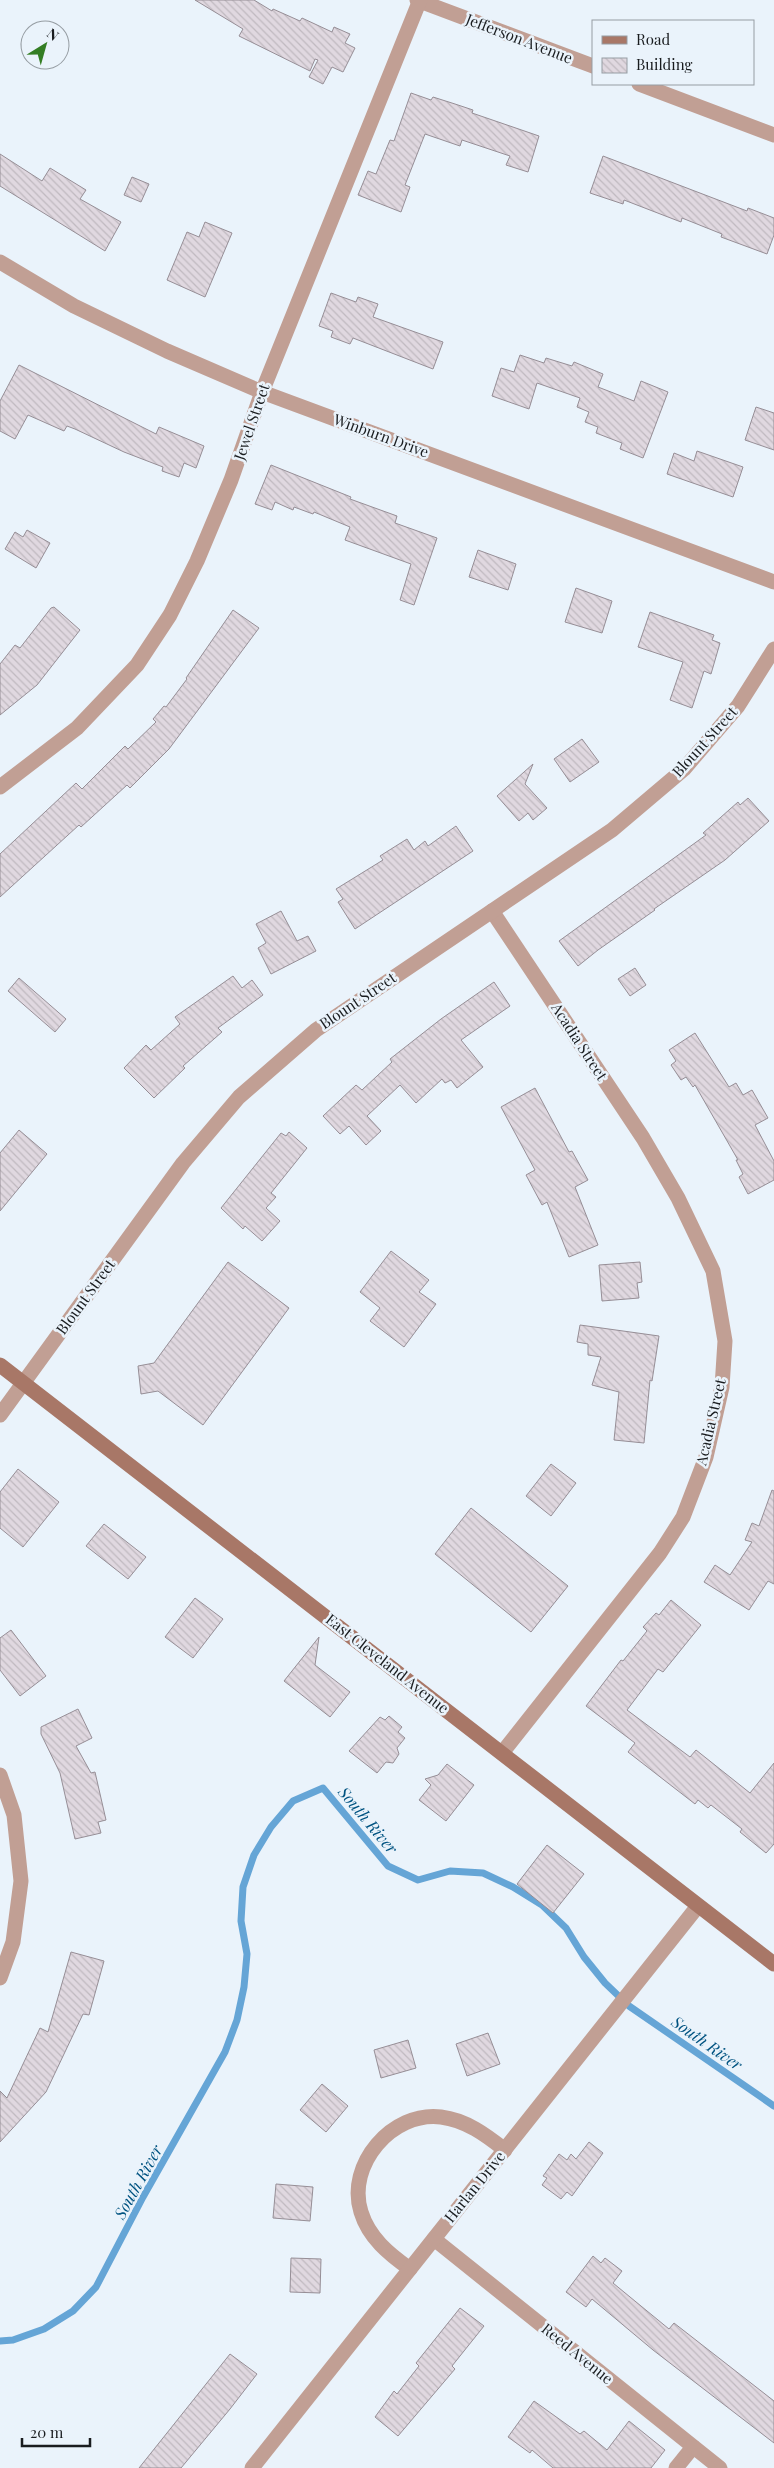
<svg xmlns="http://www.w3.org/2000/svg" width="774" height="2468" viewBox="0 0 774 2468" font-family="'Playfair Display',serif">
<defs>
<pattern id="building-back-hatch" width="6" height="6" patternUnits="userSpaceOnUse" patternTransform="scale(1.25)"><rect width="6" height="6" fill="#e0d8e0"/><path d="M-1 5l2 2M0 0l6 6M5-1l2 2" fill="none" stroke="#c0b9c0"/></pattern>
</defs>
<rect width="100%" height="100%" fill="#eaf3fb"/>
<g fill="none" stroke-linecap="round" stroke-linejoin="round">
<polyline stroke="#65a5d6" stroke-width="7" points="0,2341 13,2340 44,2329 73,2311 96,2287 143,2197 225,2052 237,2020 244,1987 247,1954 241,1921 243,1887 254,1855 271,1827 293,1801 323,1788 388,1866 418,1880 450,1871 483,1873 513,1887 542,1905 566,1928 584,1957 605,1983 629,2006 774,2106"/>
</g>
<g fill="url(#building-back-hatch)" stroke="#968e96">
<polygon points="195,0 254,0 272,11 273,9 300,21 302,18 332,32 334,27 350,34 345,43 355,48 343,72 332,67 323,84 309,77 318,60 315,59 310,71 239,36 243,29"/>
<polygon points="411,93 431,100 433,97 455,104 473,110 472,113 539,136 528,172 506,165 510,156 462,140 460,146 425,134 405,185 410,187 401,212 358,195 368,171 376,174 390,140 394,141"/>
<polygon points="0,154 42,181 50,168 86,190 80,199 121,222 105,251 0,186"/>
<polygon points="603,156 747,211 748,208 774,218 774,235 767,254 721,237 722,234 682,218 681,222 624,200 623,204 590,193"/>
<polygon points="132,177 149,184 141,202 124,195"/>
<polygon points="205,222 232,233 205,297 167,280 187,232 199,237"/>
<polygon points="331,293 356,302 358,297 378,304 373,317 443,342 433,369 353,338 350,344 331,337 333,331 319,326"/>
<polygon points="520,355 544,363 546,358 572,366 574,362 603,374 598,387 634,401 641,381 668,392 643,458 620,449 622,443 596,433 598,427 585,422 589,412 577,407 580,398 537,383 529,409 492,396 501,368 514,372"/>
<polygon points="19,365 156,434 159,427 204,446 196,468 184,463 179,477 162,471 163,467 124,452 75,429 67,426 64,431 28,415 15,439 0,431 0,401"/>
<polygon points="756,407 774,413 774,450 745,440"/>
<polygon points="697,451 743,467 733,497 667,474 674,453 694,461"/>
<polygon points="271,465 351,497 350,499 397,516 395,523 437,538 414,605 400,600 411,564 345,540 350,527 314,512 313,514 294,507 293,510 275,502 272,510 255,504"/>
<polygon points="27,530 50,543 36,568 5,549 15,532 23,537"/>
<polygon points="478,550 516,564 508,590 469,577"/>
<polygon points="576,588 612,601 602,633 565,622"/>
<polygon points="54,607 80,630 37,685 0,715 0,664 15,645 20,648 51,608"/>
<polygon points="233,610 259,628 169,749 130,788 127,785 81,827 79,825 0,897 0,854 76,783 82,789 125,746 128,749 156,722 153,719 164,706 166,707 187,679 186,678"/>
<polygon points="650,612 714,635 712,640 720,643 711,674 704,671 692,708 670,700 683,662 638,647"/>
<polygon points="582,739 599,762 570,782 554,759"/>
<polygon points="533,764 525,784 547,808 533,820 528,813 519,821 497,796"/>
<polygon points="748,798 769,821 725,860 654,909 655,910 598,950 578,966 559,941 706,835 703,833 738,802 740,805"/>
<polygon points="456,826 473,851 355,929 338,902 343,899 336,889 383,860 380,856 407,839 414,850 425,841 428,846"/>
<polygon points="281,911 297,941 308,936 316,951 271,974 258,948 266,943 256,924"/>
<polygon points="635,968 646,985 630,996 618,979"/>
<polygon points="233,976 242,988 252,980 263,995 218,1028 222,1032 183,1066 185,1068 154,1098 124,1068 146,1045 151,1050 180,1024 175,1017"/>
<polygon points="19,978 66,1019 55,1032 8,991"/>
<polygon points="494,982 510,1006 461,1040 483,1067 457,1088 451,1080 445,1083 442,1079 416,1103 400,1085 367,1116 381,1131 366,1145 349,1126 340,1134 323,1116 356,1085 362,1090 392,1062 390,1059 441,1019"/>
<polygon points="695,1033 729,1087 736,1083 743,1095 752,1090 768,1118 755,1125 774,1161 774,1180 748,1194 739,1177 743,1174 736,1160 738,1160 695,1085 693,1087 686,1077 681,1080 671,1065 676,1061 669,1050"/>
<polygon points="535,1088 569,1152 572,1151 588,1180 575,1187 598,1245 569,1257 547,1202 542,1205 526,1175 535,1170 501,1107"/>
<polygon points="19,1130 47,1154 0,1211 0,1153"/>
<polygon points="289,1132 307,1148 271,1193 276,1197 266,1208 280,1221 262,1241 245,1226 243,1229 221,1208 281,1133 286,1136"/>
<polygon points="391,1251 429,1280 419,1292 436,1304 404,1347 370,1321 380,1308 360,1292"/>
<polygon points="228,1262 289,1308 203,1425 158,1391 141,1394 138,1366 154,1363"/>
<polygon points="640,1262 642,1282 637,1283 639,1298 602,1301 599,1265"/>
<polygon points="580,1325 659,1336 652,1381 650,1380 644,1443 614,1440 619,1392 592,1385 601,1357 588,1355 588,1344 577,1342"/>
<polygon points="551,1464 576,1483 551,1516 526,1496"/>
<polygon points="18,1469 59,1502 23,1547 0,1528 0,1492"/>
<polygon points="772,1490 774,1491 774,1584 768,1581 749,1610 704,1582 715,1565 730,1575 752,1542 745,1540 752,1523 759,1526"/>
<polygon points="471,1508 568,1586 531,1632 435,1554"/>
<polygon points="104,1524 146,1557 128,1579 86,1546"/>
<polygon points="195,1598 223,1619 193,1658 165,1637"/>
<polygon points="671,1600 701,1625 663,1672 658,1669 627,1710 690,1757 696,1750 750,1793 774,1763 774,1844 766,1853 740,1832 742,1829 711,1805 708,1808 698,1800 695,1804 628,1752 635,1743 586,1706 621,1660 623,1661 647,1631 643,1627 656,1613 659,1615"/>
<polygon points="11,1630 46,1676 20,1696 0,1670 0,1638"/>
<polygon points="319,1637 315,1665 350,1692 330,1717 284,1681"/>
<polygon points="78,1709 92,1738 76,1746 91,1773 95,1772 106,1820 98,1822 101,1833 75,1839 60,1773 41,1734 41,1727"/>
<polygon points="389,1716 402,1727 398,1732 405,1738 397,1748 399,1754 393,1763 386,1762 377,1773 349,1751 380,1717 385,1720"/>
<polygon points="447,1764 474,1785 446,1821 419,1800 431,1785 425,1779 438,1775"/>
<polygon points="547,1845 584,1874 553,1913 517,1884"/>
<polygon points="71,1952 104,1961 89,2015 83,2014 46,2092 0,2142 0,2091 7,2098 40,2028 48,2032"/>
<polygon points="488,2033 500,2064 467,2076 456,2044"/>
<polygon points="408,2040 416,2068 381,2078 374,2050"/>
<polygon points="322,2084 348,2106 326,2132 300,2110"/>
<polygon points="589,2142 603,2153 572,2196 567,2192 561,2199 542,2185 547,2178 543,2176 559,2154 567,2160 571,2154 576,2159"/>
<polygon points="276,2184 313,2187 310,2221 273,2218"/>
<polygon points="593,2256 601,2263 605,2258 622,2271 613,2283 669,2329 674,2323 774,2401 774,2443 653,2350 592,2299 586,2307 566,2292"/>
<polygon points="291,2258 321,2259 320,2293 290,2292"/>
<polygon points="460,2308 484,2326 452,2366 455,2369 398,2436 375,2417 394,2391 397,2394 419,2366 416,2363"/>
<polygon points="230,2354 257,2374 230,2409 181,2468 139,2468"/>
<polygon points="534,2401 580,2434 584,2431 607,2450 629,2421 665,2450 651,2468 553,2468 532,2450 530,2453 508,2437"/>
</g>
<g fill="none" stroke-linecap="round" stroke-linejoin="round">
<g stroke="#c19f94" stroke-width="15">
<polyline points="417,0 593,66"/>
<polyline points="639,84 774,135"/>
<polyline points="0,262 74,306 167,351 262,392 774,582"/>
<polyline points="0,787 77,728 137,665 170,615 197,561 231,480 262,392 420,0"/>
<polyline points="492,911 643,1138 678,1198 713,1271 725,1341 722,1387 706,1457 683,1517 660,1553 502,1753"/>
<polyline points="0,1415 183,1163 239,1097 316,1030 612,830 684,769 738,706 774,649"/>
<polyline points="0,1775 14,1815 21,1881 13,1942 0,1978"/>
<polyline points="434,2239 720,2468"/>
<path d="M410,2269c-21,-15 -41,-31 -49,-57 -15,-47 31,-101 80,-95 25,3 45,18 64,33"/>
<polyline points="252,2468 698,1906"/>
<polyline points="676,2468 693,2447"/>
</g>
<polyline stroke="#a87767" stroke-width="15" points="0,1365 774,1964"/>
</g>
<g text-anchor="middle" stroke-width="5" stroke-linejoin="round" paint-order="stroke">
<g font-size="15" fill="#191c1f" stroke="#eaf3fb">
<text transform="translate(519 39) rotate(21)" y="5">Jefferson Avenue</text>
<text transform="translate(252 422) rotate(-71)" y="5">Jewel Street</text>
<text transform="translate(381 436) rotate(20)" y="5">Winburn Drive</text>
<text transform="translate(705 742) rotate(-48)" y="5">Blount Street</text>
<text transform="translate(358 1001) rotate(-34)" y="5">Blount Street</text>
<text transform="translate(579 1042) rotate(57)" y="5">Acadia Street</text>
<text transform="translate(86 1297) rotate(-54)" y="5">Blount Street</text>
<text transform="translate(711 1422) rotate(-77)" y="5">Acadia Street</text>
<text transform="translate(387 1664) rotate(38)" y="5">East Cleveland Avenue</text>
<text transform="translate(475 2187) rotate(-51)" y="5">Harlan Drive</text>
<text transform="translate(577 2354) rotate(39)" y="5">Reed Avenue</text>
</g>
<g font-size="16" font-style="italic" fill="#005381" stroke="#eaf3fb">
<text transform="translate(368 1820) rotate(50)" y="6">South River</text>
<text transform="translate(707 2043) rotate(35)" y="6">South River</text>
<text transform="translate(138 2182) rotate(-61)" y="6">South River</text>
</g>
</g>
<rect x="592" y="20" width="162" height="65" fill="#eaf3fb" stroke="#969da3"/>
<rect x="602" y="36" width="25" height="8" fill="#a87767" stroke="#969da3"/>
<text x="636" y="45" font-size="15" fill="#191c1f">Road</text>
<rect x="602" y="58" width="25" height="15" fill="url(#building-back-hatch)" stroke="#969da3"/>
<text x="636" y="70" font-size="15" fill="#191c1f">Building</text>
<g transform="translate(45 45) rotate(37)"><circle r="24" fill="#eaf3fb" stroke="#969da3"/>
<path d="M0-4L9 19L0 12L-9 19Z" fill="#347e24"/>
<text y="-8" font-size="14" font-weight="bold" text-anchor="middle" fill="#191c1f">N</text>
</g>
<path d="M22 2438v8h68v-8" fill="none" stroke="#191c1f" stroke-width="2.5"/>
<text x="30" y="2438" font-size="15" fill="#191c1f" stroke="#eaf3fb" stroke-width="4" paint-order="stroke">20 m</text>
</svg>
